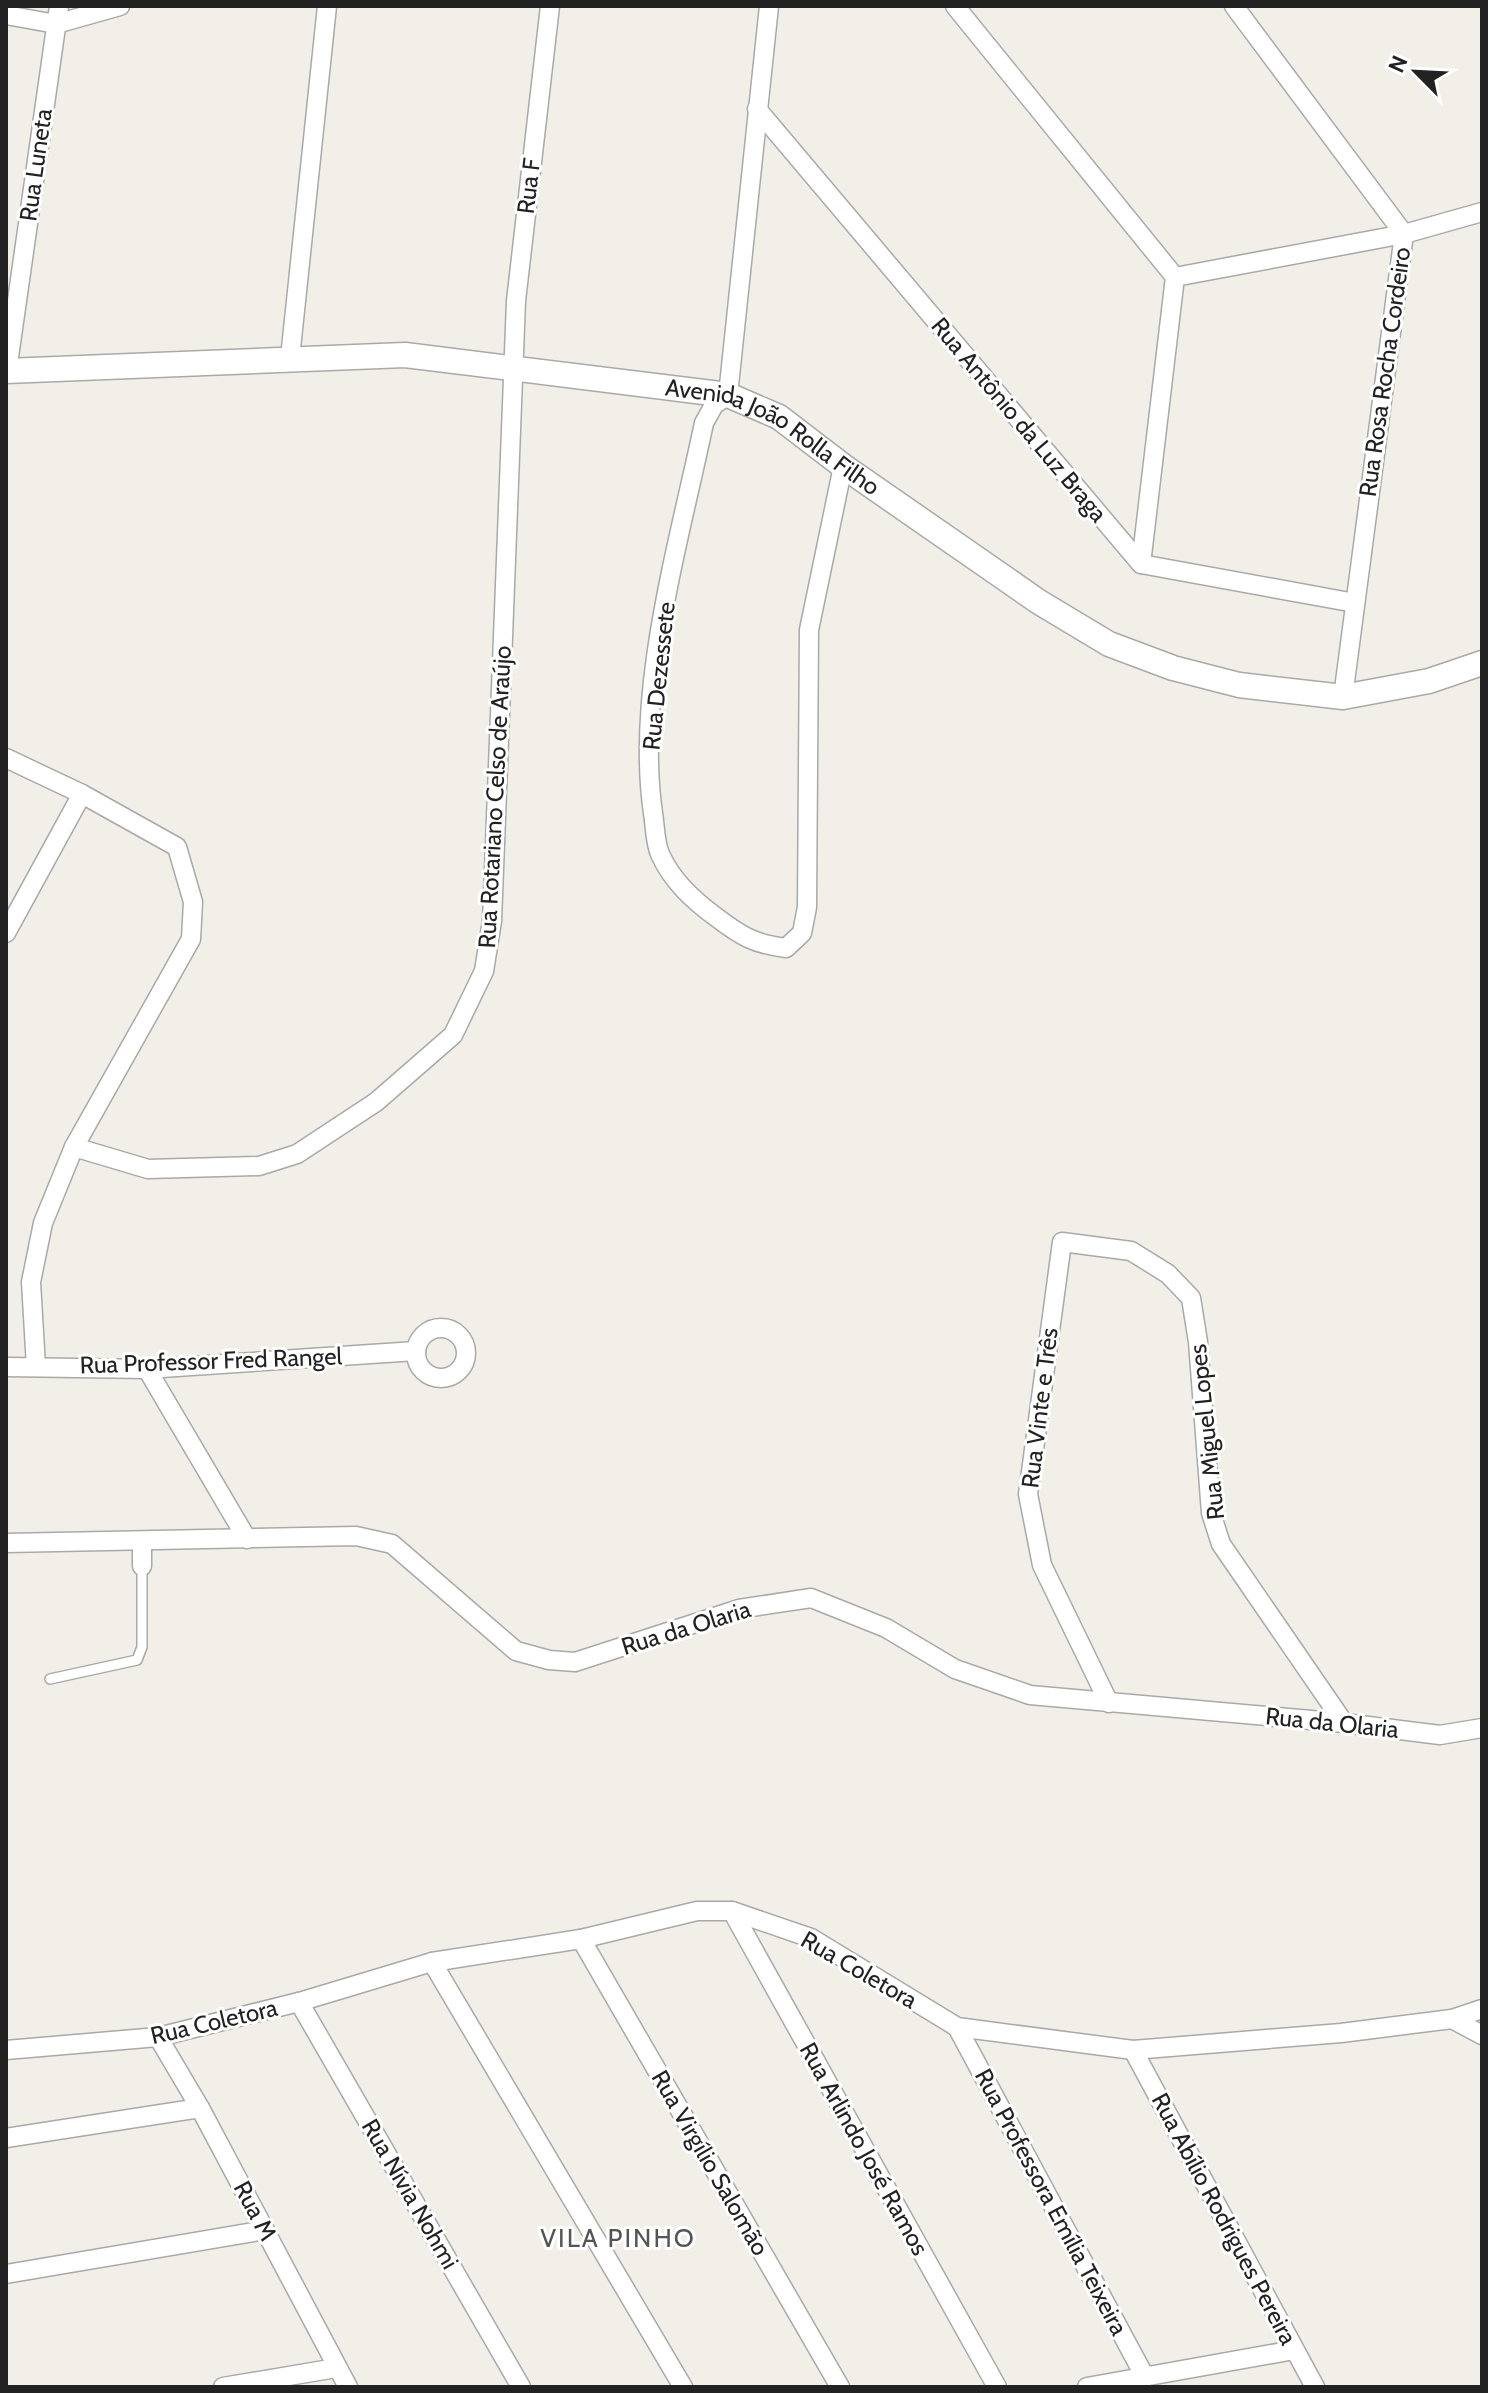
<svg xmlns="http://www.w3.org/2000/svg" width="1488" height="2393" viewBox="0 0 1488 2393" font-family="Cabin,sans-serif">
<rect width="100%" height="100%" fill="#f2efe9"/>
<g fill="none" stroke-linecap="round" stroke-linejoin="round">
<defs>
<polyline id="service" points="50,1679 137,1660 142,1647 142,1566"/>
<g id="minor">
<path d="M769,6l-41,389 -14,10 -10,18c-25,120 -69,267 -51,390 2,12 2,30 7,41 12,27 33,46 56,63 25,19 38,27 70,31l16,-15 5,-26 2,-277 34,-164"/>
<polyline points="955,6 1175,277 1141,564"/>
<polyline points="1234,6 1404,234 1343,697"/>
<polyline points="6,15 56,24 120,6"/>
<polyline points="757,109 1141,564 1355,603"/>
<polyline points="1175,277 1404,234 1482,212"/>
<polyline points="290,358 327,6"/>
<polyline points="7,371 59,6"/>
<polyline points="6,758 82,794 177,847 193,902 191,939 74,1147 43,1223 31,1282 36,1367"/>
<polyline points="6,933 82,794"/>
<polyline points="74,1147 148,1169 259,1166 297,1154 376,1102 453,1035 484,971 492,921 516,301 550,6"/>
<circle cx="441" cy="1353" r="25"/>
<polyline points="6,1367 147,1369 416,1351"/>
<polyline points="147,1369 247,1539"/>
<polyline points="6,1543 356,1536 392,1544 516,1651 549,1660 575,1662 739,1609 811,1598 886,1628 955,1669 1030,1695 1344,1723 1440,1735 1482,1728"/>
<polyline points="142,1566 142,1541"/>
<polyline points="1109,1703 1042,1565 1028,1494 1062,1242 1131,1251 1168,1274 1191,1298 1198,1342 1211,1513 1221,1544 1344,1723"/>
<polyline points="732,1911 997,2387"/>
<polyline points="581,1939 840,2387"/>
<polyline points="432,1962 683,2387"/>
<polyline points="299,2002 521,2387"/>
<polyline points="1452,2019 1482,2035"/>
<polyline points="957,2027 1145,2377"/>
<polyline points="158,2037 200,2108 348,2387"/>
<polyline points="6,2050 158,2037 299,2002 432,1962 581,1939 697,1911 732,1911 811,1938 957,2027 1133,2050 1341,2033 1452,2019 1482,2009"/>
<polyline points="1133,2050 1315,2387"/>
<polyline points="6,2138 200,2108"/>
<polyline points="6,2274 265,2230"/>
<polyline points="223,2387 336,2368"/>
<polyline points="1087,2387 1294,2350"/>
</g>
<g id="tertiary">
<path id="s1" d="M6,371l399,-16 323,40 51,22 64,49 196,136 70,42 64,24 66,17 104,12 86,-16 53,-18"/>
</g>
</defs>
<use href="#service" stroke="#a9a9a9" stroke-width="12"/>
<use href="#minor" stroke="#a9a9a9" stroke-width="21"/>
<use href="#tertiary" stroke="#a9a9a9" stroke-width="27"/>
<use href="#service" stroke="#fff" stroke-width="9"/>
<use href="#minor" stroke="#fff" stroke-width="18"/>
<use href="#tertiary" stroke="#fff" stroke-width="24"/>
</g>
<g text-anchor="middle" stroke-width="6" stroke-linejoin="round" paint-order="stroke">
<g font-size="24" fill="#222" stroke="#fff">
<text transform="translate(36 165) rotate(-82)" y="8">Rua Luneta</text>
<text transform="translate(529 186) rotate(-83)" y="8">Rua F</text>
<text transform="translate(1385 372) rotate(-82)" y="8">Rua Rosa Rocha Cordeiro</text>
<text transform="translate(1019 420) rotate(50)" y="8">Rua Antônio da Luz Braga</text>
<text dy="8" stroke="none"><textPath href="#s1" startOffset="782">Avenida João Rolla Filho</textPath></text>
<text transform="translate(659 676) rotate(-84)" y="8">Rua Dezessete</text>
<text transform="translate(495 797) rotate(-87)" y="8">Rua Rotariano Celso de Araújo</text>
<text transform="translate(211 1361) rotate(-2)" y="8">Rua Professor Fred Rangel</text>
<text transform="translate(1040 1408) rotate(-83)" y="8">Rua Vinte e Três</text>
<text transform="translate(1207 1432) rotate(-96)" y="8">Rua Miguel Lopes</text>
<text transform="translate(686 1628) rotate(-17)" y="8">Rua da Olaria</text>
<text transform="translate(1332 1723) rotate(6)" y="8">Rua da Olaria</text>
<text transform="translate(859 1970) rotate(30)" y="8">Rua Coletora</text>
<text transform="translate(214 2022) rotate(-13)" y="8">Rua Coletora</text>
<text transform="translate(864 2149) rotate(61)" y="8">Rua Arlindo José Ramos</text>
<text transform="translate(710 2163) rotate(60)" y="8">Rua Virgílio Salomão</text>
<text transform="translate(410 2194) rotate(60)" y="8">Rua Nívia Nohmi</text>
<text transform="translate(1051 2202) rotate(62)" y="8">Rua Professora Emília Teixeira</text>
<text transform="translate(255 2211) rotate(62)" y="8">Rua M</text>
<text transform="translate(1224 2219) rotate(62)" y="8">Rua Abílio Rodrigues Pereira</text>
</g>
<g font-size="26" letter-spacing="2" fill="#555" stroke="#fff">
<text x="618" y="2247">VILA PINHO</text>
</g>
</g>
<rect width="1488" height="2393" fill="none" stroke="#222222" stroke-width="16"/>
<g transform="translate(1416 72) rotate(294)" stroke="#ffffff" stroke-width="6" paint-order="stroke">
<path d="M0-6L14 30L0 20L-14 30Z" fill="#222222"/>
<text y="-12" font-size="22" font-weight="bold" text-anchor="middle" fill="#222222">N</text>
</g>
</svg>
